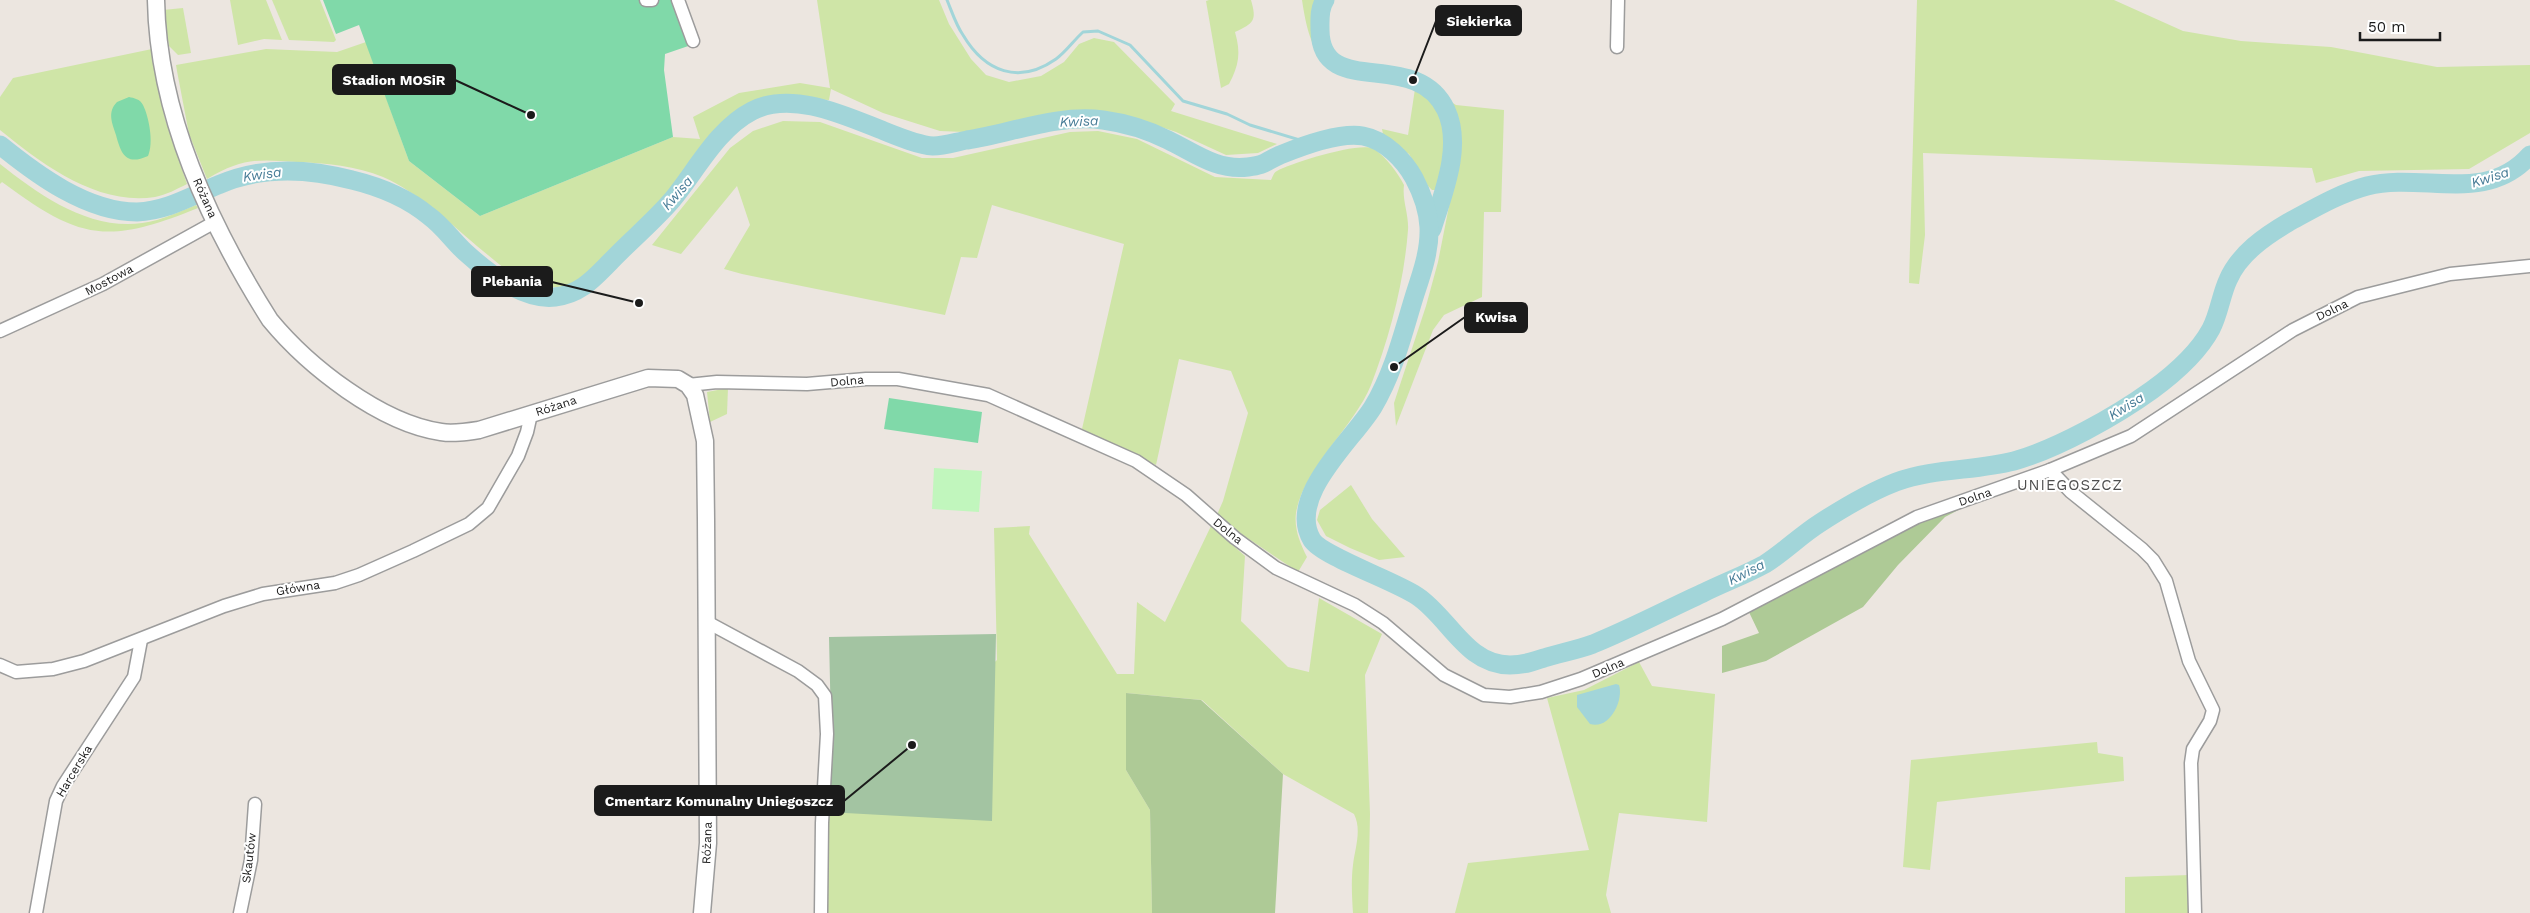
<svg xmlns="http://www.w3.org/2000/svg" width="2530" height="913" viewBox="0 0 2530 913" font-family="'Work Sans',sans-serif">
<rect width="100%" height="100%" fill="#ece6e0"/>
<g fill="#cfe5a7">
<polygon points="230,0 266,0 282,40 264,39 238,45"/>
<polygon points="272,0 320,0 336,40 334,42 289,40"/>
<path d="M817,0h122l10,24 22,35 15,16 23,7 32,-6 23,-14 15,-18 15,-6 20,4 61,62 -4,7 106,33 -19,9 -32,2 -50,-23 -30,-10 -60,-12 -51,8 -47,15 -48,-2 -57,-18 -52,-24 -2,11 -60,-2 -28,11 -70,81 -94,93c-14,4 -29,7 -44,1 -20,-7 -34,-20 -50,-33 -30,-25 -65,-59 -100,-74 -26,-11 -58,-14 -86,-15 -39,-3 -55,-4 -90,17l-18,-45 -12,-63 -1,-6 90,-16 71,3 29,-10 43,119 71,55 193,-79 27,2 -7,-22 46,-24 61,-10 30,5z"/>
<path d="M1209,0h42c6,21 3,23 -16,32 6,21 4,33 -6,52l-8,4 -15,-87z"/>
<path d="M1302,0h16c-4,24 -1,47 10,69 -17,-21 -22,-42 -26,-69z"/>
<polygon points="1917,0 2114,0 2183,31 2241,41 2331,47 2437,67 2530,65 2530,133 2469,169 2359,171 2316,183 2312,168 1923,153 1925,235 1919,284 1909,283"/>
<polygon points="183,8 191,53 178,55 169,46 163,10"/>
<path d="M152,49l13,70 22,65c-10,5 -21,11 -32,13 -58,9 -113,-33 -155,-67v-33l13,-19z"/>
<path d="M1386,79c11,1 27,2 37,9 29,21 29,72 16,102h-7l-4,-4 -19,-32 -25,-15 -2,-10 26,6 7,-46 -45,-9z"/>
<polygon points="1448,100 1456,105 1504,110 1501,212 1484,212 1482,297 1444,315 1433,330 1396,426 1394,403 1426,306 1438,262 1451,196 1458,152 1459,125"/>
<path d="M783,121l37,1 102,36h31l117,-26 28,-1 39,8 78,38 56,3c2,-3 2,-7 6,-9 14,-8 84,-30 97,-22 12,8 24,24 30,36 -2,16 5,29 4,45 -4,52 -18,106 -37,155 -17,42 -68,84 -75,128 -2,16 4,30 11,44l-9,15 -82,-55 7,-16 25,-88 -17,-42 -52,-12 -23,106 -74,-36 42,-185 -132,-39 -15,53 -16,-1 -16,58 -203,-41 -18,-5 26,-44 -13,-39 -56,68 -29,-9 78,-97 23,-17z"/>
<path d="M0,164c43,34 98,73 157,56 13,-4 26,-10 39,-15l2,3c-91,37 -118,32 -196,-26l-2,2z"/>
<polygon points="728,388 727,414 710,422 707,392"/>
<polygon points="1351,485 1372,519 1405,557 1379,560 1350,548 1326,536 1317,520 1320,510"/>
<path d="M1030,526l-1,8 88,140h17l3,-72 28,20 46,-96 34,30 -4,65 47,46 21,5 10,-74 63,36 -17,41 5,139 -2,99h-15c-1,-15 -2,-33 0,-48 2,-17 9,-35 1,-51l-71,-40 -81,-74 -76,-7v77l24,40 2,103h-332l7,-101 170,-152 -3,-132z"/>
<polygon points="1639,662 1652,686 1715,694 1707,822 1619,813 1606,895 1611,913 1455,913 1468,863 1589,850 1547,698 1584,690"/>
<polygon points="2097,742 2098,753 2123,757 2124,781 1937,802 1930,870 1903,867 1911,760"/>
<polygon points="2190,875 2190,913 2125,913 2125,877"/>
</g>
<g fill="#aeca96">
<polygon points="1966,506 1945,517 1898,565 1863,607 1766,661 1722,673 1722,646 1759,633 1748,610 1915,524"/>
<polygon points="1126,693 1201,700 1283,774 1275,913 1152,913 1150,810 1126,770"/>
</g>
<polygon fill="#a3c4a2" points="996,634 992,821 827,812 831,727 829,637"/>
<polygon fill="#c1f6bd" points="934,468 982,471 979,512 932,509"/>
<g fill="#80d9a9">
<polygon points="323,0 682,0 697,43 665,54 664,70 673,137 480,216 409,161 359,25 336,34"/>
<path d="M129,97c5,1 11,2 14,8 6,12 11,38 5,51 -22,10 -27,-2 -32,-21 -4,-12 -9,-23 1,-33z"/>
<polygon points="889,398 982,412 978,443 884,429"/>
</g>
<path fill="#a2d5d9" d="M1616,684l3,1c5,16 -10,45 -29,39l-13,-17v-12z"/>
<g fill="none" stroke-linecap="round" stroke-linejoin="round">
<path stroke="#a2d5d9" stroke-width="3" d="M947,0c5,12 9,25 16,35 22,37 56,50 93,24 10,-7 18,-19 27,-27l15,-1 32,14 53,56 44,13 23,11 63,19"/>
<g stroke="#a2d5d9" stroke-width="19">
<path d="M1325,0c-6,8 -5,20 -5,30 1,71 96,16 126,80 17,36 -3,84 -14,119"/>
<path d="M0,145c37,30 87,67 137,67 30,-1 54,-16 81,-27 43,-19 89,-17 134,-5 29,7 54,17 77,36 14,10 24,25 36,36 23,21 59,49 90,45 26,-3 39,-19 56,-36 20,-21 42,-39 61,-61 24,-29 45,-71 80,-89 40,-21 94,5 132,20 15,6 34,14 49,15 12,0 23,-4 34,-6 45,-7 90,-26 136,-20 22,3 45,10 65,20 27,13 49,31 80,27 18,-2 16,-5 32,-12 22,-9 61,-23 83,-19 22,4 41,24 51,42 8,15 14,32 15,49 1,23 -7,46 -14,67 -12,39 -21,78 -42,113 -20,33 -87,90 -61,133 10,16 83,41 105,56 32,21 49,69 93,69 15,0 20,-3 34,-7 16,-5 33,-8 49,-14 37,-15 73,-34 110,-51 20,-10 42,-18 62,-29 19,-12 36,-29 55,-41 23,-15 50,-31 76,-41 38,-14 79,-11 118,-21 43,-12 102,-45 138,-71 22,-16 46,-37 59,-61 8,-15 10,-34 17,-49 11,-26 37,-44 61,-58 24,-13 51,-29 78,-36 56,-14 119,19 163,-31"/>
</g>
<defs>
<g id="minor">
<polyline points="646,0 652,0"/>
<polyline points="678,0 693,41"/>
<polyline points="1617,47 1618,0"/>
<polyline points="0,331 103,284 215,222"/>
<polyline points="688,385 717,382 807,384 866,379 898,379 988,395 1136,461 1186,495 1235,538 1276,568 1355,605 1383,623 1444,675 1484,695 1510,697 1541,692 1581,679 1722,619 1917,517 2050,470 2131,436 2293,330 2358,297 2450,274 2530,266"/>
<polyline points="2050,470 2071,492 2142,549 2153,560 2166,581 2189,661 2213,710 2210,721 2193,749 2191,763 2195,913"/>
<polyline points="707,622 798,671 817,685 825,696 827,734 822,823 821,913"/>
<polyline points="0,665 16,672 53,669 84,661 224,606 263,594 335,583 359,575 413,551 469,524 488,508 518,456 527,432 531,414"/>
<polyline points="36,913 56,801 63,786 134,677 141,640"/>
<polyline points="240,913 251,860 255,804"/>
</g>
<path id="tertiary" d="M156,0c2,115 54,225 114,320 38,46 110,103 171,112 12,2 25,0 38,-2l169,-52 30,1 10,6 7,10 10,46 1,78 2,324 -6,70"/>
</defs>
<use href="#minor" stroke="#9c9c9c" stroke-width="15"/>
<use href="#tertiary" stroke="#9c9c9c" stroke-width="19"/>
<use href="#minor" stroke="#fff" stroke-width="12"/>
<use href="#tertiary" stroke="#fff" stroke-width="16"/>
</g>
<g text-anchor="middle" stroke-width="4" stroke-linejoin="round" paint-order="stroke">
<g font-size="12" fill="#1b1b1b" stroke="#fff">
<text transform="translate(205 198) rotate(66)" y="4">Różana</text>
<text transform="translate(109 280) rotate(-28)" y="4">Mostowa</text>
<text transform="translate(2332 310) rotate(-26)" y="4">Dolna</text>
<text transform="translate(847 381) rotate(-5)" y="4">Dolna</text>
<text transform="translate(556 406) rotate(-18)" y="4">Różana</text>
<text transform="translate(1975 497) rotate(-19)" y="4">Dolna</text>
<text transform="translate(1228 531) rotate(39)" y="4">Dolna</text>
<text transform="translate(298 588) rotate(-9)" y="4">Główna</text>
<text transform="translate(1608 668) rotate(-23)" y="4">Dolna</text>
<text transform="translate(74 771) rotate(-59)" y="4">Harcerska</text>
<text transform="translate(707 843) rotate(-88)" y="4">Różana</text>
<text transform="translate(249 858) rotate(-83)" y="4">Skautów</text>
</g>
<g font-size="14" font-style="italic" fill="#467b96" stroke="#fff">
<text transform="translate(1079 121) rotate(-2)" y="5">Kwisa</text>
<text transform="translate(262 174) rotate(-8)" y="5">Kwisa</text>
<text transform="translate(2490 177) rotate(-18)" y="5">Kwisa</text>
<text transform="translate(677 193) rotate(-49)" y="5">Kwisa</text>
<text transform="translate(2126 406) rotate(-32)" y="5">Kwisa</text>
<text transform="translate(1746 572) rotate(-27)" y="5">Kwisa</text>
</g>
<g font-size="15" letter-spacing="1" fill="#4e4e4e" stroke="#fff">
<text x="2070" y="490">UNIEGOSZCZ</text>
</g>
</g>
<path fill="none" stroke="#1b1b1b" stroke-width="2" d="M1413 80L1436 21M531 115L455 80M639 303L552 282M1394 367L1465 317M912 745L844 801"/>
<g fill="#1b1b1b" stroke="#fff" stroke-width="2">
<circle cx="1413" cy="80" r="5"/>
<circle cx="531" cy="115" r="5"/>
<circle cx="639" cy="303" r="5"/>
<circle cx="1394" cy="367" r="5"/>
<circle cx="912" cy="745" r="5"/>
</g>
<g fill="#1b1b1b" stroke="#1b1b1b" stroke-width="2">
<rect x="1436" y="6" width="85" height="29" rx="5"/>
<rect x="333" y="65" width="122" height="29" rx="5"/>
<rect x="472" y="267" width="80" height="29" rx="5"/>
<rect x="1465" y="303" width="62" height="29" rx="5"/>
<rect x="595" y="786" width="249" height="29" rx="5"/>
</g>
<g font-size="14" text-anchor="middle" font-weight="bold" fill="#fff">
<text x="1479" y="26">Siekierka</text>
<text x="394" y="85">Stadion MOSiR</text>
<text x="512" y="286">Plebania</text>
<text x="1496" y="322">Kwisa</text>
<text x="719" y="806">Cmentarz Komunalny Uniegoszcz</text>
</g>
<path d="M2360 32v8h80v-8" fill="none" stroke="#1b1b1b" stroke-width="2.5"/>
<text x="2368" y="32" font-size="15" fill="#1b1b1b" stroke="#ffffff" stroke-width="4" paint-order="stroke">50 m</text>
</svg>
